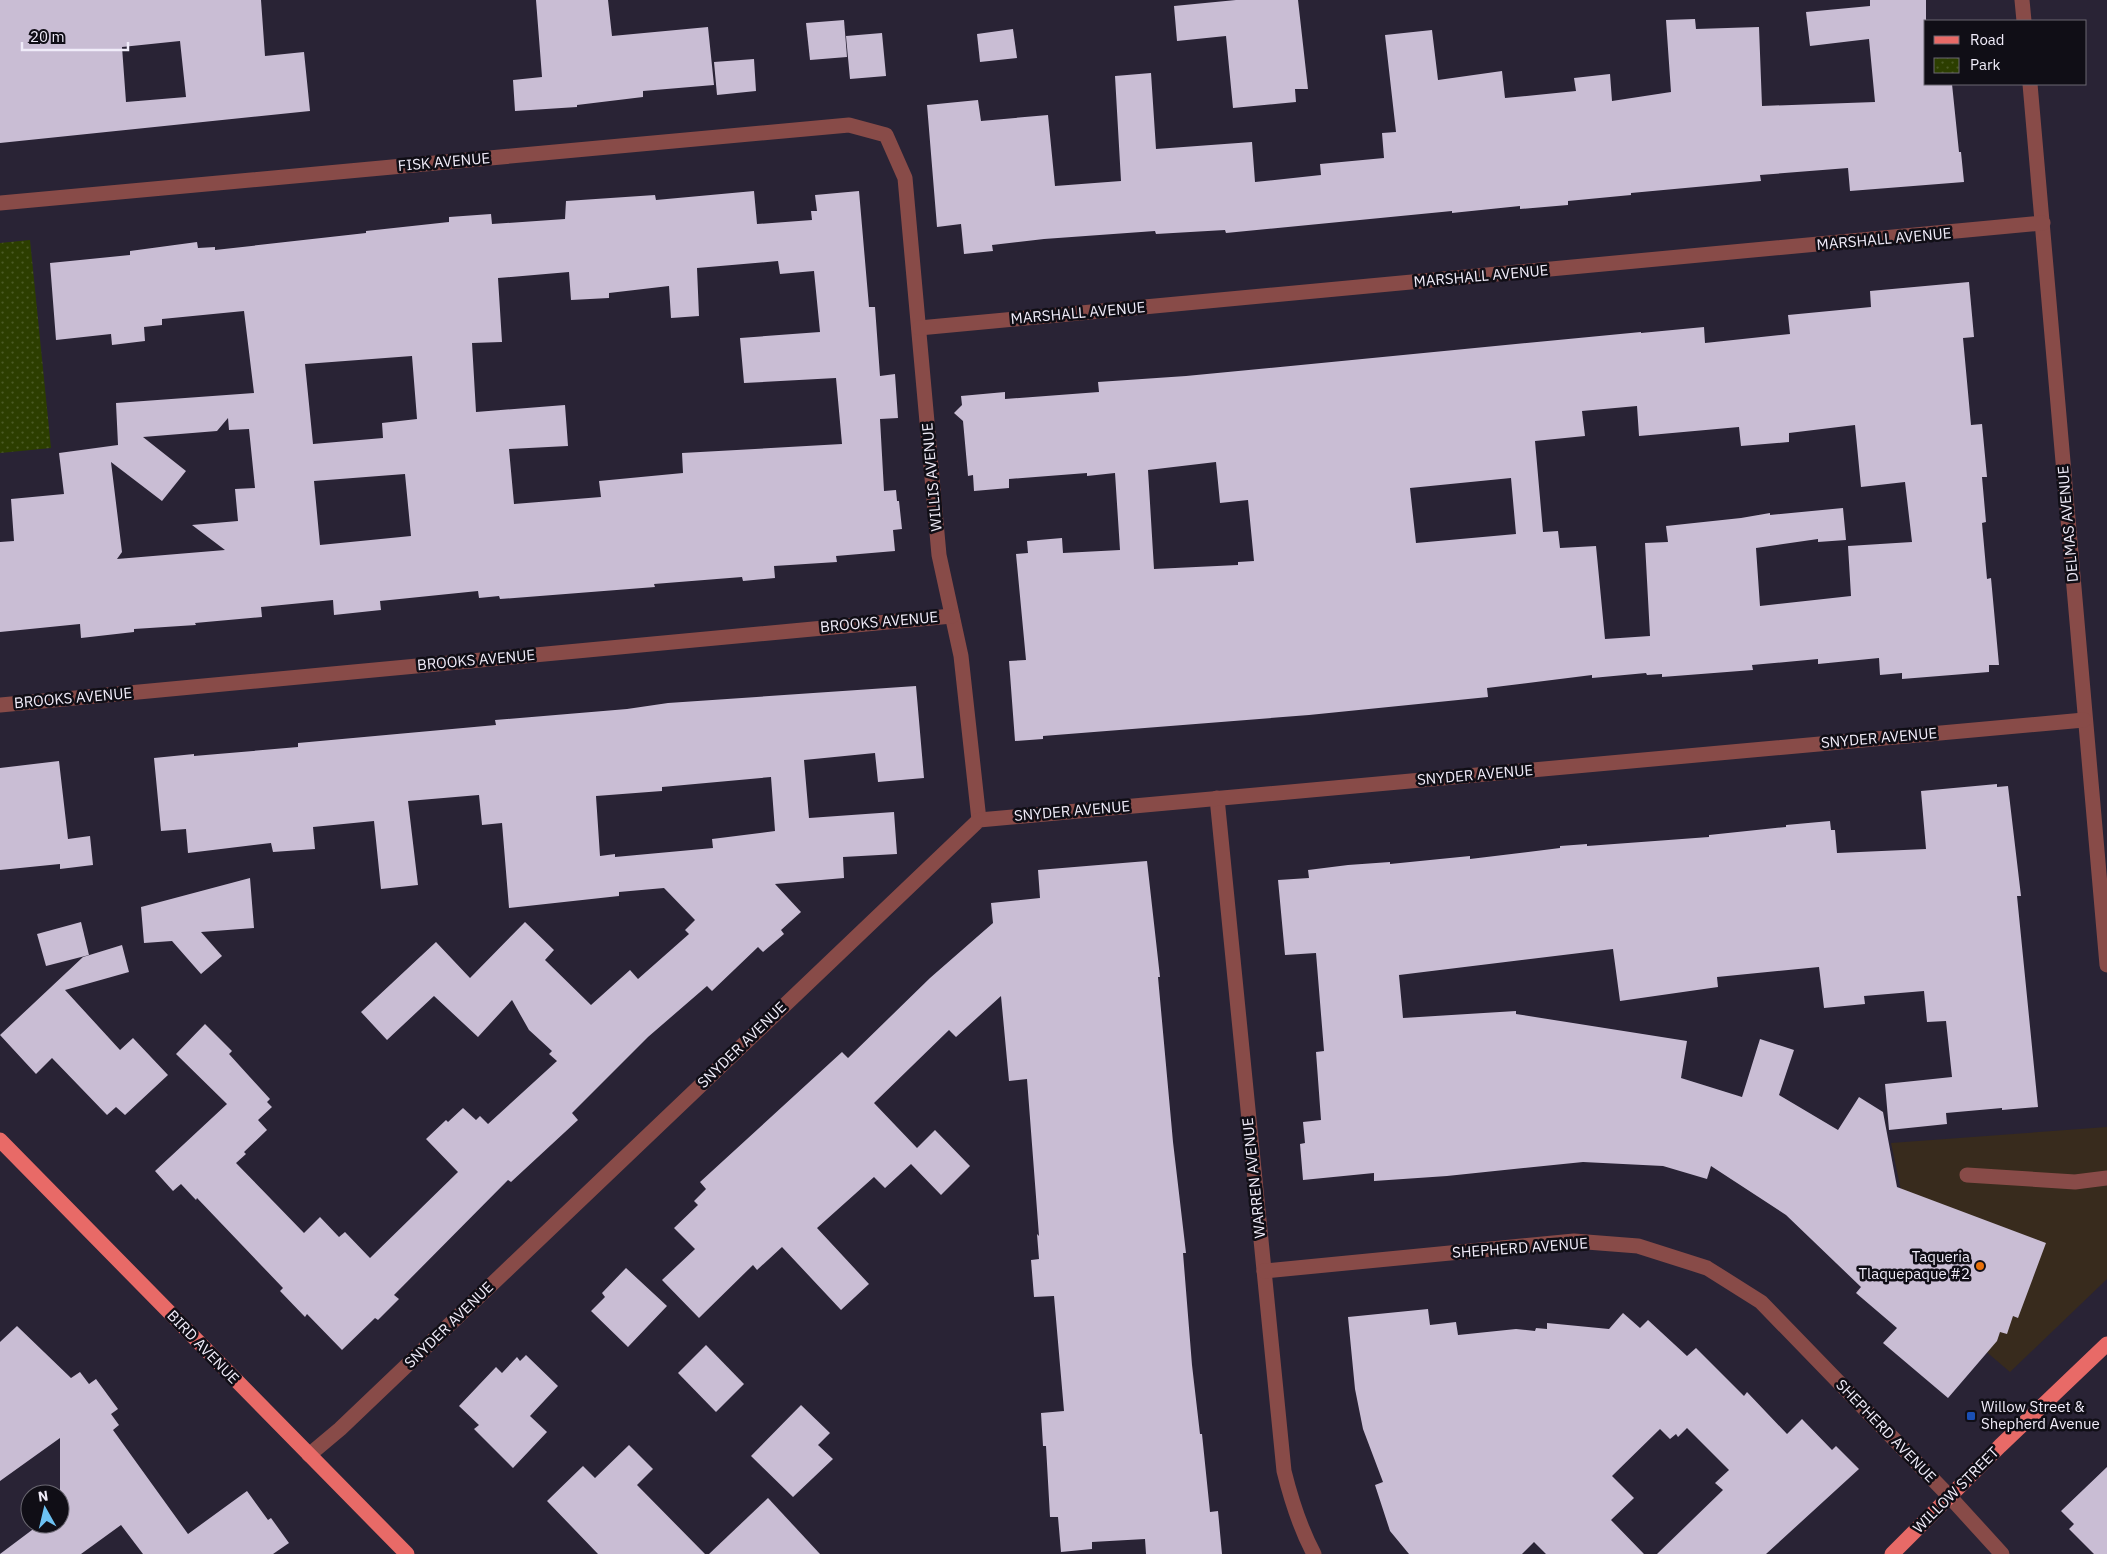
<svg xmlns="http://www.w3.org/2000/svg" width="2107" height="1554" viewBox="0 0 2107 1554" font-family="'IBM Plex Sans',sans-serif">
<defs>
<pattern id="park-dots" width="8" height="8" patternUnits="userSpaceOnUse" patternTransform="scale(1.25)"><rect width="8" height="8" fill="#2c3e00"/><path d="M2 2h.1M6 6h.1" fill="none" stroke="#4b5a26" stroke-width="1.8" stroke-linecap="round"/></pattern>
</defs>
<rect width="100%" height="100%" fill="#292335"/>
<polygon fill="#382b1d" points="2107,1127 2107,1279 2010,1372 1879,1260 1909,1228 1891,1143"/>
<polygon fill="url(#park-dots)" points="30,240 51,448 0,453 0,243"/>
<g fill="#c9bdd4" fill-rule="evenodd">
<path d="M0,0h261l4,56 39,-4 6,59 -310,32zM180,41l6,56 -60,5 -4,-55z"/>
<polygon points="536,0 608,0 612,36 708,27 714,85 643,91 643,97 577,105 577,107 515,111 513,80 542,77"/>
<polygon points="1236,0 1298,0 1308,89 1295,89 1296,102 1233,108 1226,36 1177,41 1174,6"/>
<polygon points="1870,0 1926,0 1926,84 1952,84 1959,152 1961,152 1964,182 1850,191 1848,168 1760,175 1761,181 1631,193 1631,195 1568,201 1568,205 1520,209 1520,206 1452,213 1452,211 1226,233 1225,230 1156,234 1155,231 1044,239 992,245 993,251 964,254 961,224 937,227 927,105 978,100 981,121 1048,115 1055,186 1121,181 1115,76 1151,73 1156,149 1252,142 1255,182 1321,175 1320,164 1384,158 1382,133 1396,132 1385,35 1432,30 1438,80 1502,71 1505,98 1576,91 1574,78 1610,74 1612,101 1671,92 1666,20 1695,19 1696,29 1759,27 1762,106 1875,102 1869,39 1810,46 1806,12 1870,6"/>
<polygon points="844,20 847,57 810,60 806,23"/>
<polygon points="1013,29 1017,58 980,62 977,34"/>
<polygon points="882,33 886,76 850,79 846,36"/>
<polygon points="754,59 756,91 717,95 714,62"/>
<path d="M754,191l3,33 55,-4 -1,-9h6l-2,-16 44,-4 10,116h6l5,69 15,-2 3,44 -18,1 4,72 12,-1 1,11h2l3,28 -9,1 2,21 -59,5 1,6 -63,4 1,12 -32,3 -1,-4 -88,7 1,3 -155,12 -1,-3 -20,2 -1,-7 -98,10 1,9 -47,5 -1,-15 -72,7 1,10 -67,6 1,2 -62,4v3l-53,6 -1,-14 -80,8v-90l14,-1 -3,-42 53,-5 -5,-41 59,-8 -2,-42 138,-10 -10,-82 -82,8v6l-18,2 1,14 -33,4 -1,-11 -55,6 -6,-77 80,-8v-4l67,-9 1,6 17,-1v3l151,-17v-2l83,-9v-5l42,-3 1,10 73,-5 1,-18 89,-6 1,5zM778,261l2,13 34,-3 6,61 -80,6 4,45 92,-5 6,66 -160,9 1,20 -84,8 2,16 -87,7 -5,-55 59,-3 -3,-41 -89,7 -4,-69 30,-1 -4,-64 71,-6 2,28 38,-2v-5l60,-7 2,32 28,-2 -2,-48zM412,356l5,63 -35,4 1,15 -70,6 -8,-80zM228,418l1,12 20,-1 6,59 -20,1 3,32 -46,4 33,25 -108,9 5,-7 -11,-90 51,39 24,-30 -43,-34 74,-6zM405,474l6,62 -91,9 -6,-64z"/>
<path d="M1969,282l5,55 -11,1 8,87 11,-1 5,53h-5l4,45 -4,1 5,56 4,-1 8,87h-10v7l-87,7v-6l-22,2 -1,-17 -61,6v-5l-66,6 1,5 -91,7v-3l-15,1 -1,-2 -54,5v-3l-105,13 1,9 -179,18 -266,21v3l-28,2 -6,-80 17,-1 -10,-106 12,-1 -1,-12 35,-3 1,15 57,-3 -5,-77 -28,3v-3l-78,6v9l-35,3 -1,-16 -5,1 -5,-55 -9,-8 8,-8 -1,-9 44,-4v7l94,-7 -1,-10 88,-6 455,-44v1l63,-6 1,16 85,-9 -2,-19 83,-8 -1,-16zM1637,406l2,30 100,-9 2,19 48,-4v-9l66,-8 6,62 44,-5 7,60 -64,4 3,50 -91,10 -4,-58 62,-9v3l28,-2 -3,-32 -73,7v-2l-29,5 -75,8 2,16 -23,1 5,93 -45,3 -9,-93 -36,2 -2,-17 -15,1 -8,-91 50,-5 -3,-25zM1216,462l4,41 28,-3 6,61 -16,1v3l-84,4 -6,-99zM1511,478l5,56 -100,9 -6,-55z"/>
<path d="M916,686l8,92 -46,4 -3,-29 -71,7 5,58 85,-6 3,42 -54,3 1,21 -69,6 26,28 -20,18 3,4 -21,18 -5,-5 -46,44 -5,-5 -59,51 -76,76 6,7 -67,62 -3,-2 -114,115 5,4 -21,21 -3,-2 -33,32 -35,-36 -2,3 -25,-26 3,-3 -86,-90 -1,2 -15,-16 -8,7 -18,-20 72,-67 -51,-50 29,-30 27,27 -3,3 41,45 -3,3 5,5 -14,13 9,10 -23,22 2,2 -10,9 68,70 16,-16 19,20 6,-5 25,26 88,-86 -32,-33 20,-19 2,2 15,-14 13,12 4,-4 8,8 69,-63 -8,-7 3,-3 -23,-21 -17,-30 -34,37 -44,-41 -47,44 -26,-28 75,-70 34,36 55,-56 29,28 -9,10 46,45 39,-35 8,9 51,-45 -4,-4 10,-10 -31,-32 -45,4v4l-110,12 -7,-85 -20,2 -3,-30 -71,6 10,84 -37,4 -7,-68 -61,6 2,22 -42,3 -2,-9 -83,10 -2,-24 -25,2 -7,-73 40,-4v2l104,-9v-4l198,-18 -1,-5 132,-11 41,-6zM771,777l4,54 -63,8 1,9 -98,9v-3l-15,2 -4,-60 66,-5v-4z"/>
<polygon points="59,761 68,839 90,836 93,865 60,869 60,864 0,870 0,768"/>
<polygon points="1997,784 1997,787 2008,786 2021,896 2017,896 2038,1107 2002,1110 2002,1108 1946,1113 1947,1124 1889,1130 1885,1084 1952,1077 1946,1021 1927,1022 1924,991 1864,996 1865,1004 1824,1008 1819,967 1717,977 1718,987 1620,1001 1613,949 1399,975 1403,1018 1516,1011 1516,1014 1687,1041 1681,1078 1742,1097 1760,1039 1794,1050 1779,1095 1838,1130 1859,1097 1883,1112 1897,1187 2046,1243 2018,1318 2013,1316 2007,1334 2000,1332 1997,1341 1948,1398 1883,1343 1897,1328 1856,1293 1861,1287 1786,1215 1711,1166 1707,1179 1663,1166 1583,1162 1447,1176 1374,1181 1374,1173 1303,1180 1300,1144 1305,1143 1303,1122 1321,1120 1316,1052 1324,1051 1316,953 1285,955 1278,880 1309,878 1308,870 1348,865 1390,862 1390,864 1470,856 1470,859 1560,848 1560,846 1587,844 1587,846 1709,837 1709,835 1786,827 1786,825 1830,821 1831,830 1835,830 1837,853 1926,849 1921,791"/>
<polygon points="1147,861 1160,977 1158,977 1173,1142 1186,1253 1183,1253 1192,1365 1200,1434 1202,1434 1210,1512 1218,1511 1222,1554 1146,1554 1145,1539 1092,1542 1092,1549 1061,1552 1058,1517 1050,1517 1046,1446 1043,1446 1041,1413 1064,1411 1054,1296 1034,1297 1031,1260 1039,1259 1037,1234 1039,1236 1027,1079 1009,1081 1001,996 956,1037 949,1030 874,1103 917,1148 935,1130 970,1166 941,1195 911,1164 885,1188 874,1177 817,1228 869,1284 841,1310 782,1247 757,1270 753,1265 699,1318 662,1280 695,1249 674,1228 698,1205 694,1201 706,1189 700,1182 842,1052 848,1058 930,978 993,923 991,903 1040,898 1038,870"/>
<polygon points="250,878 254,928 201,932 222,956 201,974 172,941 144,943 141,907"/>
<polygon points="81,922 89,955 46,966 37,934"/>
<polygon points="122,945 129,972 65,990 120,1050 133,1038 168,1075 125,1115 116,1107 107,1115 52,1058 36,1074 0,1035 83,957"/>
<polygon points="626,1268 667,1306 628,1347 591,1311 605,1297 602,1293"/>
<polygon points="1428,1309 1430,1325 1456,1322 1458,1335 1516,1329 1535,1331 1536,1328 1547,1329 1547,1323 1609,1329 1623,1313 1640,1328 1648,1320 1687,1356 1696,1348 1744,1396 1747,1392 1787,1434 1802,1419 1832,1450 1836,1446 1859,1469 1766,1554 1657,1554 1723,1490 1715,1483 1729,1470 1687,1428 1678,1437 1676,1434 1670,1439 1660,1429 1612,1476 1634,1498 1611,1520 1644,1554 1546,1554 1534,1542 1522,1554 1409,1554 1390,1531 1375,1485 1383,1482 1363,1429 1355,1389 1348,1317"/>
<polygon points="17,1326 71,1378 80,1372 89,1384 96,1379 118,1409 111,1414 119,1425 113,1430 188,1534 247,1491 268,1520 271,1518 289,1543 273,1554 143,1554 121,1525 81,1554 0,1554 40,1524 60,1524 60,1438 0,1481 0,1342"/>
<polygon points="706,1345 744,1384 716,1412 678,1373"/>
<polygon points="526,1355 558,1386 530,1416 547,1432 513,1468 474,1429 479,1425 459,1406 496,1367 502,1373 517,1357 520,1361"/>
<polygon points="801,1405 830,1433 818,1445 833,1459 793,1497 751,1456"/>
<polygon points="629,1445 653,1469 637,1485 705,1554 598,1554 547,1501 583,1466 595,1478"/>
<polygon points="2107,1467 2107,1554 2094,1554 2069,1529 2074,1524 2061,1511"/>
<polygon points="768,1498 820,1554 709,1554"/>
</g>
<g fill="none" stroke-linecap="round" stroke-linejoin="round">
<g stroke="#884b48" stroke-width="15">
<polyline points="2022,0 2024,21"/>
<polyline points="2030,84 2107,965"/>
<polyline points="0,203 849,125 886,135 905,178 939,555 961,656 979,820"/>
<polyline points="919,328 2043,223"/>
<polyline points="0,705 952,616"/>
<path d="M1217,798l67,673c7,28 16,57 30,83"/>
<polyline points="1967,1175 2075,1182 2107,1178"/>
<polyline points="1264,1271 1574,1241 1638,1246 1707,1268 1761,1302 1950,1497 2002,1554"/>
<polyline points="309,1455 340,1429 979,820 2084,720"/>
</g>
<g stroke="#e86a67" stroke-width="15">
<polyline points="0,1140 407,1554"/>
<polyline points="1892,1554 2000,1446 2107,1344"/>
</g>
</g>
<circle fill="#e8710a" stroke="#100e16" stroke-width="2" cx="1980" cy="1266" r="5"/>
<rect fill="#1a4fb4" stroke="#100e16" stroke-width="2" x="1966" y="1411" width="10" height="10" rx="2.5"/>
<g text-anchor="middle" stroke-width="5" stroke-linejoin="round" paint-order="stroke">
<g font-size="15" fill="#f0ecf9" stroke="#100e16">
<text transform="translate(444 162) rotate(-5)" y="5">FISK AVENUE</text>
<text transform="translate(1884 239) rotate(-5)" y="5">MARSHALL AVENUE</text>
<text transform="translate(1481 276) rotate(-5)" y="5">MARSHALL AVENUE</text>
<text transform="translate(1078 313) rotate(-5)" y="5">MARSHALL AVENUE</text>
<text transform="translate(932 477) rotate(-95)" y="5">WILLIS AVENUE</text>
<text transform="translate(2068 524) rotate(-95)" y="5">DELMAS AVENUE</text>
<text transform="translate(879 622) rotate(-5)" y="5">BROOKS AVENUE</text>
<text transform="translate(476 660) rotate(-5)" y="5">BROOKS AVENUE</text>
<text transform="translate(73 698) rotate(-5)" y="5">BROOKS AVENUE</text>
<text transform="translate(1879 738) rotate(-5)" y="5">SNYDER AVENUE</text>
<text transform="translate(1475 775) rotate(-5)" y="5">SNYDER AVENUE</text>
<text transform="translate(1072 811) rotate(-5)" y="5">SNYDER AVENUE</text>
<text transform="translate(742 1045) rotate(-44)" y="5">SNYDER AVENUE</text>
<text transform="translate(1254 1178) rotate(-96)" y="5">WARREN AVENUE</text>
<text transform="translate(1520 1248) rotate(-4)" y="5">SHEPHERD AVENUE</text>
<text transform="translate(449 1325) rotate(-44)" y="5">SNYDER AVENUE</text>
<text transform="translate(203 1347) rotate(46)" y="5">BIRD AVENUE</text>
<text transform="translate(1886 1431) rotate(46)" y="5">SHEPHERD AVENUE</text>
<text transform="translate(1956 1490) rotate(-45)" y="5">WILLOW STREET</text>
</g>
<g font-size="15" fill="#f0ecf9" stroke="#100e16" text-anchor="end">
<text x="1970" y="1262">Taqueria<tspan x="1970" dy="17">Tlaquepaque #2</tspan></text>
<text x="1981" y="1412" text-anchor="start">Willow Street &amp;<tspan x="1981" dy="17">Shepherd Avenue</tspan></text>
</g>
</g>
<rect x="1924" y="20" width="162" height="65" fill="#100e16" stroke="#6a6771"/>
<rect x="1934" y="36" width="25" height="8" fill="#e86a67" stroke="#6a6771"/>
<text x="1970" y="45" font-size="15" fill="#f0ecf9">Road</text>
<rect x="1934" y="58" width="25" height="15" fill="url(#park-dots)" stroke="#6a6771"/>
<text x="1970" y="70" font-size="15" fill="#f0ecf9">Park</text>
<g transform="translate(45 1509) rotate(352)"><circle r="24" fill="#100e16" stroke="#6a6771"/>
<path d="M0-4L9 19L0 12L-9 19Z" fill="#6dc2f3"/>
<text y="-8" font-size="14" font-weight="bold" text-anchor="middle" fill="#f0ecf9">N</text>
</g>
<path d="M22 42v8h106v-8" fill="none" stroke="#f0ecf9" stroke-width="2.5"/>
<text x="30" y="42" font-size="15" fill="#f0ecf9" stroke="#100e16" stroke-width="4" paint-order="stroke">20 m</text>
</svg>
